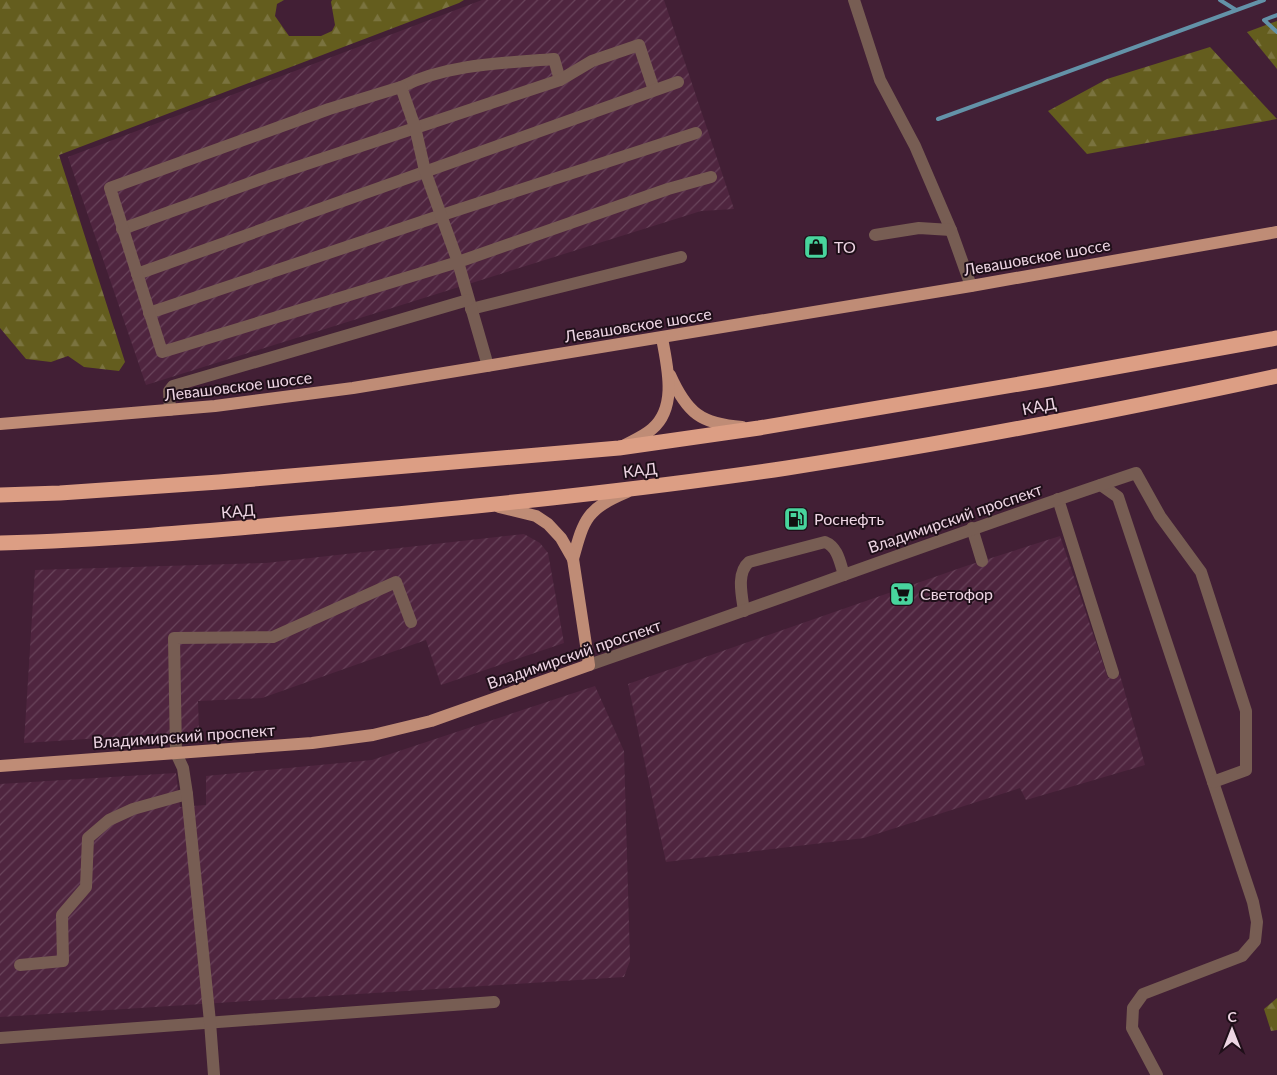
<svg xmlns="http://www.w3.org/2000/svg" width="1277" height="1075" viewBox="0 0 1277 1075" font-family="Lato,sans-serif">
<defs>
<pattern id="industrial-furrows" width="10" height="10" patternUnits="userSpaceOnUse" patternTransform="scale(1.25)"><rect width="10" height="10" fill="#4f253f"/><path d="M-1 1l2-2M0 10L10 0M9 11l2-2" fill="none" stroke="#69445b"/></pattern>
<pattern id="forest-firs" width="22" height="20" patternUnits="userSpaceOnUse" patternTransform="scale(1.25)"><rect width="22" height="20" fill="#645d1e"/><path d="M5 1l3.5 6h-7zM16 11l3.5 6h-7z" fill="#7a733f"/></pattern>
</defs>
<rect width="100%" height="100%" fill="#421f35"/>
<g fill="url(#industrial-furrows)">
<polygon points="482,0 664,0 734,209 701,211 146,385 68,157"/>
<polygon points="524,534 540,543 548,553 564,643 441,685 426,640 262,698 198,701 199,734 164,734 24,743 35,570 266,563"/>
<polygon points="1060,536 1108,678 1120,675 1145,765 1026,800 1020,788 864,838 666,862 628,684 966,566"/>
<polygon points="595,686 624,751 630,961 624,977 0,1017 0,784 176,773 180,807 206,805 206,776 372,760"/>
</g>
<g fill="url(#forest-firs)">
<polygon points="0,0 284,0 277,4 275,16 289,36 321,36 332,31 335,25 331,2 332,0 464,0 459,3 59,155 125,362 119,371 84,367 68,356 51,362 26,359 0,328"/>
<polygon points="1277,21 1277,69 1247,32"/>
<polygon points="1210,47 1277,119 1087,154 1048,111 1107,79"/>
<polygon points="1277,998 1277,1030 1271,1031 1264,1009"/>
</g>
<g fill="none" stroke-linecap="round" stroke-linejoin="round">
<g stroke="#6392a8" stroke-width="4">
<polyline points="1220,0 1236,10"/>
<polyline points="1277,15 1264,20 1277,32"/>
<polyline points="938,119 1264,0"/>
</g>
<g stroke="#775d53" stroke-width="12">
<polyline points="854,0 880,80 915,146 951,230 971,286"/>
<path d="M401,87c46,-23 103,-24 153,-28l6,21"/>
<polyline points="122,229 261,179 560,80 592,61 639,45 654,90"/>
<polyline points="875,235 919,228 951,230"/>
<polyline points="137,274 678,82"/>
<polyline points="471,309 681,257"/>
<polyline points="149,313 442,215 696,133"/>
<polyline points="488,366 458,262 425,171 415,127 401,87 329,109 110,188 162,352 458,262 668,189 711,177"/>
<polyline points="170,410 169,391 173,386 468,300"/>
<polyline points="1101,485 1118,497 1253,902 1257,922 1255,941 1242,956 1143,994 1133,1008 1132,1028 1157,1075"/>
<polyline points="1058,499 1113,673"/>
<polyline points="972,528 982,561"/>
<path d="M744,611c-2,-15 -8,-38 5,-49l76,-20c13,5 15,21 19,33"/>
<path d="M589,665c183,-63 364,-131 547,-192l24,43 41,56 45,139v59l-33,12"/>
<polyline points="20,965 63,961 62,915 86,887 88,838 109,820 133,809 187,794"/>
<polyline points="0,1038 494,1002"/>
<polyline points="214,1075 210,1022 187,794 183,768 176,753 174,638 273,637 396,582 411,622"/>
</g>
<g stroke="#bf8c76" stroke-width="12">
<path d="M670,375c17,38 31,49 72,52"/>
<polyline points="0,424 215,406 353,388 971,286 1277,232"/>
<path d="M625,445c9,-5 19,-9 27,-16 26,-22 15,-63 10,-91"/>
<path d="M573,559c11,-41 14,-50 54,-67"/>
<polyline points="0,766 312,743 373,735 431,721 589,665 573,559 561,538 548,524 536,516 499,507"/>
</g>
<g stroke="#dc9e84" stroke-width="15">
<polyline points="0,495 60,493 219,482 619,448 759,428 1049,379 1277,338"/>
<path d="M0,543c115,-3 228,-14 342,-24 149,-14 297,-29 445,-51 164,-25 328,-57 490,-92"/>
</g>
</g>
<defs>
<symbol id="shop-square" viewBox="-11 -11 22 22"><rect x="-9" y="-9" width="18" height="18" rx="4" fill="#48d49d" stroke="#1f0f19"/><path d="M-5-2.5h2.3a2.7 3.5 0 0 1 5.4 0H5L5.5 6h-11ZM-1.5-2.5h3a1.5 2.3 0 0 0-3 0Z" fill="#111"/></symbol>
<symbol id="fuel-square" viewBox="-11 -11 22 22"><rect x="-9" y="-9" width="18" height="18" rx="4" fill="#48d49d" stroke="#1f0f19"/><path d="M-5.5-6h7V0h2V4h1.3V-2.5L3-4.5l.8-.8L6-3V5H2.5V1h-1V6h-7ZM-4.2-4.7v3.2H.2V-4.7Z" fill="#111"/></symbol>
<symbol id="supermarket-square" viewBox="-11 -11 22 22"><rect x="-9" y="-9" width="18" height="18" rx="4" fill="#48d49d" stroke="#1f0f19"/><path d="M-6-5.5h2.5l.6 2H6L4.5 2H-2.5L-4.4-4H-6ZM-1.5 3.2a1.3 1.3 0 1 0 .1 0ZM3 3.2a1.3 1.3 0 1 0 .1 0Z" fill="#111"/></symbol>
</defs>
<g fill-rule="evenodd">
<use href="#shop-square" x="802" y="233" width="28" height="28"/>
<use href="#fuel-square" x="782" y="505" width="28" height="28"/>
<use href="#supermarket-square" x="888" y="580" width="28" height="28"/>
</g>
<g text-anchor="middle" stroke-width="4" stroke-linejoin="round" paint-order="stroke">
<g font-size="16" fill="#edd5e3" stroke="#1f0f19" text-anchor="start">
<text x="834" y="253">ТО</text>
<text x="814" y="525">Роснефть</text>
<text x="920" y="600">Светофор</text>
</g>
<g font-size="16" fill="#edd5e3" stroke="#1f0f19">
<text transform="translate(1037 257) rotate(-10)" y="6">Левашовское шоссе</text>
<text transform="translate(638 325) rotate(-9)" y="6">Левашовское шоссе</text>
<text transform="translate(238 386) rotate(-7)" y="6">Левашовское шоссе</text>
<text transform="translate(1039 406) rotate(-11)" y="6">КАД</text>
<text transform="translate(640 470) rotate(-7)" y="6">КАД</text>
<text transform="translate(238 511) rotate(-5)" y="6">КАД</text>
<text transform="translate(955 518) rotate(-19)" y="6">Владимирский проспект</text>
<text transform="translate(574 654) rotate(-19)" y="6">Владимирский проспект</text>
<text transform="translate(184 736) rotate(-4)" y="6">Владимирский проспект</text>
</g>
</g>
<g transform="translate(1232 1030)" stroke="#1f0f19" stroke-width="4" paint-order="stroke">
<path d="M0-4L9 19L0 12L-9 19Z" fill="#edd5e3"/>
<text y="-8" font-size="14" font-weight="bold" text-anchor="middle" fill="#edd5e3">С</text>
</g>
</svg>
